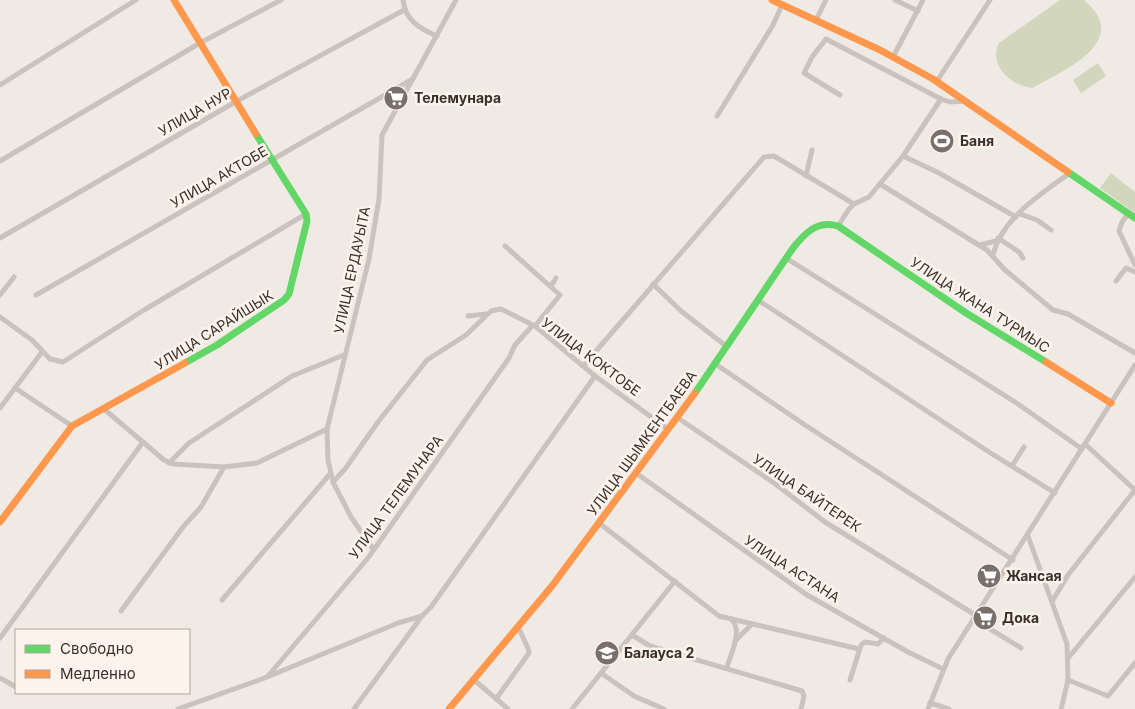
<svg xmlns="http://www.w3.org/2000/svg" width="1135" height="709" viewBox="0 0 1135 709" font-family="Inter,sans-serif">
<rect width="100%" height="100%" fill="#f0eae4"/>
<g fill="#d2d6bd">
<path d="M1060,0h24c49,41 -19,70 -52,88 -22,-2 -44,-24 -33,-45z"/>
<polygon points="1098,63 1106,76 1081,93 1073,80"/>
<polygon points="1111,173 1135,192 1135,213 1100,188"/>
</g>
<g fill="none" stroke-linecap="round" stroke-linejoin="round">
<g stroke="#cac2bc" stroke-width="5">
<path d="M403,0c2,20 17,29 34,36"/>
<polyline points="895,0 918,11"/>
<polyline points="816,20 826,0"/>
<polyline points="893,57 923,0"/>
<polyline points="937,81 990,0"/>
<polyline points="0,85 136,0"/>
<polyline points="840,95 804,73 812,57 826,39 941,99 950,102 964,101"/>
<polyline points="717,116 773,25 782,5"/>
<polyline points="903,156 939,173 1016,217"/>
<polyline points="0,161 200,43 281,0"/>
<polyline points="806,176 812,150"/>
<polyline points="880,184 987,250 1004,269 1053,310 1068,314 1135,353"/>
<polyline points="1020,214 1037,220 1051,230"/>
<polyline points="1128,214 1122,222 1119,231 1135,265"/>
<polyline points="838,226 849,209 854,204 869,197 903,156 941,99"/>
<polyline points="0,238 237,101 404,10"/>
<polyline points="998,238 1019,252 1023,258"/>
<polyline points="980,245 996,241"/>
<polyline points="505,246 560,295 535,326"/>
<path d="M993,255c9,-37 48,-61 77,-82"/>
<polyline points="786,258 1018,404 1082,449"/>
<polyline points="1116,281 1126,268 1135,272"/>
<polyline points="653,284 681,311 726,346"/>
<polyline points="551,286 556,278"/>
<polyline points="0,295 14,277"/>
<polyline points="36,295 413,79"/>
<polyline points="758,300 989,452 1055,493"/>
<polyline points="468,316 486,314"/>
<polyline points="0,317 32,340 50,359 63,362 144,310 306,214"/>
<polyline points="714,363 805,425 1013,560"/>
<polyline points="583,366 764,157 774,156 854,204"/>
<polyline points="15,388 72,426"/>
<polyline points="0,408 42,352"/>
<polyline points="104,409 164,460 173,464 224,467 257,463 327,429"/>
<polyline points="678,418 774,483 825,522 977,616"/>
<polyline points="1085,444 1135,490"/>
<polyline points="169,463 189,443 292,376 344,355"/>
<polyline points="1012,466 1024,447"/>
<polyline points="636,473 807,595 908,652 943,669"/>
<polyline points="333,482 345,469 378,422 427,360 466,335 491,311 501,309 535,326 595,376 669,430"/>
<polyline points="599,523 719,616 859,649"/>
<polyline points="1028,536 1067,644 1068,680 1061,709"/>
<polyline points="373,549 351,517 333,482 328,460 327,429 369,259 379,199 382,135 456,0"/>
<polyline points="222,600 330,474"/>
<polyline points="1053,600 1068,575 1135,490"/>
<polyline points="121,611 183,527 201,507 224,467"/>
<polyline points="974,619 1021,648"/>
<polyline points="632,635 650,646 802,691 804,696 801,709"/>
<polyline points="0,638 143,442"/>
<polyline points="735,641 752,624"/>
<polyline points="1069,657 1135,577"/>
<path d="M727,668c3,-14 17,-37 4,-49"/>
<polyline points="601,673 634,696 664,709"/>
<polyline points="268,676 368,558 509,358 515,345 532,326"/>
<polyline points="0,678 16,687"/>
<polyline points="473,679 508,709"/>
<polyline points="850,680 861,645 865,642 878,644 884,638"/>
<polyline points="1068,680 1108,696 1135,663"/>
<polyline points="496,699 529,653 528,648 518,627"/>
<polyline points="930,703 949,709"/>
<polyline points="178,709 262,679 398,623 422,616"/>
<polyline points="354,709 422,616 431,607 595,376"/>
<polyline points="572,709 675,581"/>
<polyline points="928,709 948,659 1135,365"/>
</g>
<g stroke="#63d668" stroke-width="7">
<polyline points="1068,172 1135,218"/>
<polyline points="185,363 217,345 284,300 289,294 307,221 306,214 256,134"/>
<path d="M695,393l98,-145c12,-15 24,-28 45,-22l128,87 80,49"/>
</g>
<g stroke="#ff974d" stroke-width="7">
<polyline points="174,0 256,134"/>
<polyline points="772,0 880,50 933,79 1068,172"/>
<polyline points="1046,362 1111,403"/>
<polyline points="0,522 72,426 185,363"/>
<polyline points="449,709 552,586 695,393"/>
</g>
</g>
<defs>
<symbol id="supermarket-disc" viewBox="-11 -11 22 22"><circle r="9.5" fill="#7a706b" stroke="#fcf4ec"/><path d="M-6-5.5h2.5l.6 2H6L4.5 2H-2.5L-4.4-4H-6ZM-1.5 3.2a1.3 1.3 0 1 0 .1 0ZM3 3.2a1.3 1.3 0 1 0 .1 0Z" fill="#fff"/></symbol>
<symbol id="stadium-disc" viewBox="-11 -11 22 22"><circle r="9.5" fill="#7a706b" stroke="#fcf4ec"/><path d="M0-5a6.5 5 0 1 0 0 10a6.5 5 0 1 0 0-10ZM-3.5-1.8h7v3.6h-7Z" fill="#fff"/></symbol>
<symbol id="school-disc" viewBox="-11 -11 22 22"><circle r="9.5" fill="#7a706b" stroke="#fcf4ec"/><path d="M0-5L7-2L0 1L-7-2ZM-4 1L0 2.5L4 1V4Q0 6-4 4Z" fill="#fff"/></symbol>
</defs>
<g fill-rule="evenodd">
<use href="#supermarket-disc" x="382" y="84" width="28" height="28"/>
<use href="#stadium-disc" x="928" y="127" width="28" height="28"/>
<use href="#supermarket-disc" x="975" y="562" width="28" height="28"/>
<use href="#supermarket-disc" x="971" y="604" width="28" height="28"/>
<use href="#school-disc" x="593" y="639" width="28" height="28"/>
</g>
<g text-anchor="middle" stroke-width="5" stroke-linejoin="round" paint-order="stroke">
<g font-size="14" font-weight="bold" fill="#3b2f2a" stroke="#fcf4ec" text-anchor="start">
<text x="414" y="103">Телемунара</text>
<text x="960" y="146">Баня</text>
<text x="1006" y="581">Жансая</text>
<text x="1002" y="623">Дока</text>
<text x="624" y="658">Балауса 2</text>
</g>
<g font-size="14" fill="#3b2f2a" stroke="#fcf4ec">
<text transform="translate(195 112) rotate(-30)" y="5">УЛИЦА НУР</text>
<text transform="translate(219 177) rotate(-30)" y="5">УЛИЦА АКТОБЕ</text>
<text transform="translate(352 270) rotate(-78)" y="5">УЛИЦА ЕРДАУЫТА</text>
<text transform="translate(980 305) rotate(33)" y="5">УЛИЦА ЖАНА ТУРМЫС</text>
<text transform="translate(214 330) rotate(-32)" y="5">УЛИЦА САРАЙШЫК</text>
<text transform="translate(591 357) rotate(37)" y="5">УЛИЦА КОКТОБЕ</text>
<text transform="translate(642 443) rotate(-54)" y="5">УЛИЦА ШЫМКЕНТБАЕВА</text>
<text transform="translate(807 493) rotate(34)" y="5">УЛИЦА БАЙТЕРЕК</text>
<text transform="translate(396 497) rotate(-54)" y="5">УЛИЦА ТЕЛЕМУНАРА</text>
<text transform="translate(792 569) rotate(33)" y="5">УЛИЦА АСТАНА</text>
</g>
</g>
<rect x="15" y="629" width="175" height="65" fill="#fcf4ec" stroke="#afa59e"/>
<rect x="25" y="645" width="25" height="8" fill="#63d668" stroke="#afa59e"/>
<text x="60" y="654" font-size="15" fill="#3b2f2a">Свободно</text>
<rect x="25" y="670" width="25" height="8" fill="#ff974d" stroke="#afa59e"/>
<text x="60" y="679" font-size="15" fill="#3b2f2a">Медленно</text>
</svg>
